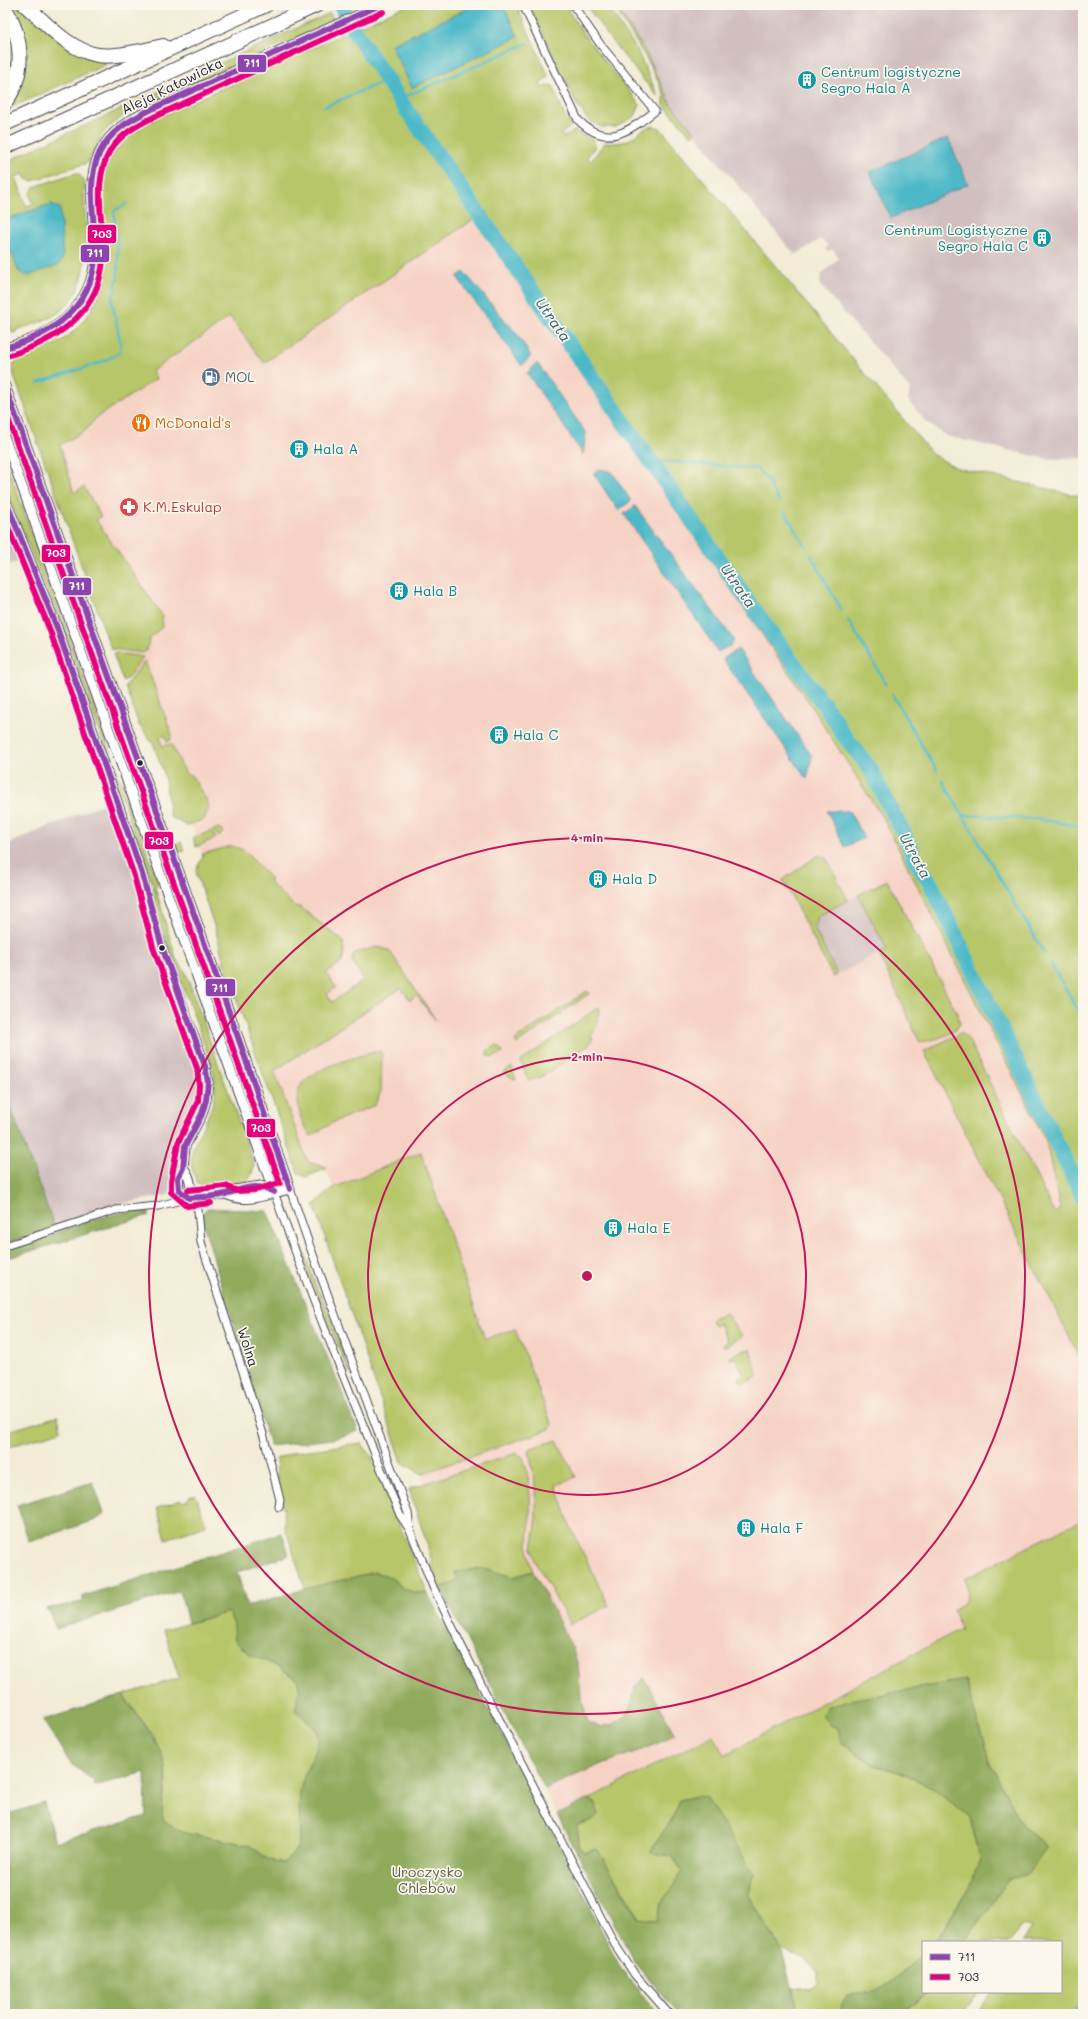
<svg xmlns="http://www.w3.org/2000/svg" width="1088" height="2019" viewBox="0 0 1088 2019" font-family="Mali,sans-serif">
<rect width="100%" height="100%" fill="#fbf7ec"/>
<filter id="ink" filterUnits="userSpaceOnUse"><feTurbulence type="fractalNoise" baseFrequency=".025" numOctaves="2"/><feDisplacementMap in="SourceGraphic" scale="8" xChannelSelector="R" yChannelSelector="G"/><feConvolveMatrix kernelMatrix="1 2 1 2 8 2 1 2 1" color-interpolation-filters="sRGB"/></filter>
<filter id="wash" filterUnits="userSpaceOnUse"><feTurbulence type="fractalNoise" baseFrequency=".012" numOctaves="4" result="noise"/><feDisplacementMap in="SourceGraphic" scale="16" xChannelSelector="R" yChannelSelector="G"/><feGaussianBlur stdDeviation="0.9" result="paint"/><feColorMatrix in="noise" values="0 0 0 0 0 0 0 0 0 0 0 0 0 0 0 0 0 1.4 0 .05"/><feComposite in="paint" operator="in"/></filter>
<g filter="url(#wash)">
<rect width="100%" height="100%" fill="#f2ecd6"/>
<polygon fill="#f6d2c5" points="474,218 804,695 884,820 1083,1213 1083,1565 724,1755 713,1735 557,1815 440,1588 458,1581 423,1479 421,1474 402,1462 389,1384 314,1205 333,1188 325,1167 308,1162 274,1071 202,854 162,746 143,710 60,446 85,431 97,417 156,379 152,371 231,317 264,363"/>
<g fill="#d1bfbf">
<polygon points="615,5 1083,5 1083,458 1048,459 946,436 926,422 908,400 910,389 820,285 821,275 839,258 832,249 828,252 825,249 828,246 821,239 795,255 669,102 668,98 645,51"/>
<polygon points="5,519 21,561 5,566"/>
<polygon points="110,801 138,883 146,928 177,1003 201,1073 202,1092 192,1117 175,1148 172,1173 173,1188 168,1195 117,1205 55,1228 5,1093 5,845"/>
<polygon points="858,895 887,949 837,975 814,928 818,916"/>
</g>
<g fill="#b7c669" stroke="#6c7452">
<polygon points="6,5 18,5 106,61 105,65 12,107 10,107 19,83"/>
<path d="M407,5h68l-84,40 127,-8 -15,-32h13l33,72 -9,7 2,4 8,-3 3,1 11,29 7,10 -2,3 -8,6 3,3 10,-6 20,9 1,7 -8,10 4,4 13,-18c8,0 16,0 23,-2 11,-5 20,-20 33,-13l273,327 24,13 126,29v867l-159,-313 37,-18 7,6 87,175 5,-6 -14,-67 -162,-321 -80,-125 -330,-476 -210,144 -34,-46 -78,54 4,8 -59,38 -12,14 -25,14 14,48 10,-6 17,30 -5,3 66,95 1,11 -13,12 -4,13 -4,2 -31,-4 -97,-273 -1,-11c7,-14 30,-15 43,-21 20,-11 34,-29 43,-50 7,-15 7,-34 6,-51 -4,-71 -10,-91 58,-128z"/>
<polygon points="529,5 565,5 585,36 640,105 635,116 616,127 601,127 588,120 576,103"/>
<polygon points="586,5 607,5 637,50 658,96 656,95 610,39"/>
<polygon points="613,5 615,5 645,51 668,98 669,102 695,133 691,136 664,105 664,94 646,58"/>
<path d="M330,13l4,8 -207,92 -22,17 -18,33 -55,18 -6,-2 -3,-5 -7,3 10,29 7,-2 -3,-10 4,-7 38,-13 6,-1 7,9c-4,45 16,105 -32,134 -11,6 -25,10 -37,14v2l-4,1 -1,-5h-6v-91l14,35 32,-68 -46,16v-58z"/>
<path d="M5,26c9,19 6,39 0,58z"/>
<polygon points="5,411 23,461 51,529 160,837 159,839 82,629 66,594 5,423"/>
<path d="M5,459l154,426 -4,2 21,72 9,12 69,193c-1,8 -4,16 -10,20 -8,6 -35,5 -44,2 -22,-32 3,-51 12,-81 5,-13 3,-27 0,-40l-52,-141 -6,-22 -1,-17 -89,-253 -59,-145z"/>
<polygon points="117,653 143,657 128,678 123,681 113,654"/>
<polygon points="145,661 172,735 170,741 167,742 165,735 160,737 162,746 171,744 186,774 192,776 208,803 209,808 204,819 187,826 174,819 170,816 164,773 156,752 154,745 139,725 125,686"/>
<polygon points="219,828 223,831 223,833 219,837 215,832 213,834 216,838 196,847 193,838"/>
<polygon points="181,842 184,851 177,852 174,845"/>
<polygon points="231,846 244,850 270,878 270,883 295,907 300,907 343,941 344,952 342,962 326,973 336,987 327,994 332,1002 364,980 352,961 354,953 377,947 389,950 437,1022 416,995 410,1000 401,988 274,1071 308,1162 325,1167 326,1169 306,1177 298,1173 225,967 216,931 197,876 196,869 203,857 202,854"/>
<polygon points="817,856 821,856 827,859 848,900 818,916 814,928 837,975 833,977 783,880"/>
<polygon points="168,858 176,881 169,884 163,867 164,860"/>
<path d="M887,880l70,133 3,11c-8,14 -27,14 -40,19l-41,-89 8,-5 -29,-54z"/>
<polygon points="179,890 270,1145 267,1147 245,1087 227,1048 172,892"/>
<polygon points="587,991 590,993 517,1044 515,1040"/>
<polygon points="599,1007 598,1022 591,1037 593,1038 589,1045 541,1077 528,1081 521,1061"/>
<polygon points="497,1045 503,1053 493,1057 487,1056 487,1051"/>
<path d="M382,1051l-1,40 -6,14 -41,17 -23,14c-6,-7 -11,-18 -12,-27 -1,-8 -3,-17 2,-24 10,-16 63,-32 81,-34z"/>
<polygon points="512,1067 516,1080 503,1073"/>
<polygon points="421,1152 485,1339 515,1329 552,1425 550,1429 421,1474 402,1462 314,1205 333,1188"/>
<polygon points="286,1207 288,1208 317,1288 330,1314 350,1374 311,1282 286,1215"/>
<polygon points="726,1313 742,1336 726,1347 722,1345 728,1342 720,1324 714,1326 711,1320"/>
<polygon points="750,1349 758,1376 742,1384 739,1378 744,1376 736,1357 730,1360 730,1357 738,1352"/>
<polygon points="58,1416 61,1431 5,1448 5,1432"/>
<polygon points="557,1440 576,1477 556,1485 571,1528 609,1606 570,1624 535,1561 532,1548 536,1526 536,1487 529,1451 531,1448"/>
<polygon points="361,1443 371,1455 427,1592 417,1593 403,1589 395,1580 375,1572 305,1589 285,1527 284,1512 277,1482 276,1459 294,1452"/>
<path d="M516,1453l7,4c7,21 8,43 7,65 -2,18 -4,32 3,49l-20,6 -10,-2 -47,-3 3,9 -19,7 -4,-9 -8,-32 -19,-58z"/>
<polygon points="196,1495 206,1526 166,1539 157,1508 181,1500 182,1502 188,1500 189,1497"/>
<path d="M1083,1519v478l-11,17h-94l13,-22h70v-50h-39l9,-15 -10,-2 -11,17h-46l45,-63 20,-5 17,-27 -24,-22 -33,-64 -24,-81 -116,20 -11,28 3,14 31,22 29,9 31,14 38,30 10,41 -10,28 -30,48 -7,8h-10v10c-12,12 -24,26 -39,35 -20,13 -38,-7 -44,27h-41l-7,-27 19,2 7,-5v-12l-16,-15 -21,-8 -33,-54 -69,-95 -7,20 -20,27 -1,6 21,3 11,15 -22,33 -4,17 -17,-3 -43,-69 -13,3 -5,-6 -2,-21 13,-4 6,-17 -7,-5 124,-64 11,20 237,-126 -8,-19 11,-7c3,-8 6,-16 1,-24z"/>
<path d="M229,1612l5,13 2,16 61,38 3,11 -5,20c6,6 22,17 23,24 3,14 -12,33 -15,46 -5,21 0,44 -5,65 -2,8 -9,13 -15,18l-14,-3 -20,-15 -65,-12 -20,-11 -3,-9 6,-34 -13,-43 -31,-41 56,-17 -15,-48z"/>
<polygon points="929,1992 978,1992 964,2014 900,2014"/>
</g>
<g fill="#91ab5d" stroke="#5a664c">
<polygon points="5,1093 55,1228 5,1244"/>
<polygon points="207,1208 267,1211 358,1431 333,1439 270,1446 201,1216"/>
<polygon points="130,1211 149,1212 149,1215 5,1259 5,1250 99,1218"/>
<polygon points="93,1482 104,1514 96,1520 29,1542 17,1505"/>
<path d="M282,1533l7,22 -52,17 10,34 58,-17 70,-17 20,8 8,9 14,4 10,-1 120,228 75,151 37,43h-654v-199l39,-12 11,39 91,-26 -1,-44 -50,14 -2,-6 -23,-17 -27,-43 80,-25c17,26 44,51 43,85 0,15 -7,27 -2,42l21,11 64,12 20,15 14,3c6,-5 13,-11 15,-18 5,-22 -3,-44 5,-65 4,-12 18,-34 15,-46 -1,-7 -17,-18 -23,-24l5,-20 -3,-11 -18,-12 -28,-12 -16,-14 -1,-16 -5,-13 -41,11 -8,-32 -124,38 -6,-16 -4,-4 37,-7v-6z"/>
<polygon points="477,1569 490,1570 513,1577 533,1571 572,1647 578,1665 581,1697 588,1722 600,1727 614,1724 625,1716 631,1705 635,1687 644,1678 675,1733 657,1744 597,1766 544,1789 440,1588 458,1581 455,1572"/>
<polygon points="965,1680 989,1761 1022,1825 1046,1847 1029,1874 1009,1879 964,1942 933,1942 941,1934 970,1886 980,1858 970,1817 932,1787 901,1773 872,1764 841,1742 838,1728 829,1725 822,1715 828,1706 849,1700"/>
<polygon points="697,1796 707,1798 754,1874 748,1896 781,1949 799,2014 678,2014 634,1961 557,1815 589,1799 596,1804 598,1815 590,1821 577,1825 579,1846 584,1852 597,1849 639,1918 657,1921 661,1904 682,1871 672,1856 651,1853 652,1847 672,1820 679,1800"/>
<path d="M923,1952v40h6l-29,22h-60c6,-34 24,-15 44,-27 15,-9 27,-23 39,-35z"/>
</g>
<g fill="#4db9c8" stroke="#386e82">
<polygon points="475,5 503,5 518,37 412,88 391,45"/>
<polygon points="948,138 968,184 891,218 870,172"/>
<polygon points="51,204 60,208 63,258 58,265 28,276 19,272 5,237 5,220"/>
<polygon points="464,272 517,334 531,356 522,366 457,277"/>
<polygon points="537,363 586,433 583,454 527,373"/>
<polygon points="600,469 612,472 631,501 618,510 594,474"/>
<polygon points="635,506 734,640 731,645 718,652 624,514"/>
<polygon points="738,649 812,756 807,779 723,659"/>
<polygon points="827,811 849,811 864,838 845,847"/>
</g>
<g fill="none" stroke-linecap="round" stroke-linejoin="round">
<g stroke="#4db9c8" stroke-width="2.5">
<polyline points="399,99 528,43"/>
<polyline points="324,107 387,80"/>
<polyline points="38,383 102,362 119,353 121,345 112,301 118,276 118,257 114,211 127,204"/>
<polyline points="651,460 757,469 768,481 779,502"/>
<polyline points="785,512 805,546"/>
<polyline points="811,555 842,611"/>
<polyline points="848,620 886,684"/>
<polyline points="892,694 937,771"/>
<polyline points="942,780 1045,954"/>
<polyline points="963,815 1038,819 1083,827"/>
<polyline points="1051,964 1083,1019"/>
</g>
<g stroke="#4db9c8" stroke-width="16">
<polyline points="341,5 350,24 399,99 753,608 835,720 842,733 871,770 893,814 904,833 914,858 930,883 1083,1197"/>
<polyline points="1082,2014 1083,2013"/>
</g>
</g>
</g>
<g filter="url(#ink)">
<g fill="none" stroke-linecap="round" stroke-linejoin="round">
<defs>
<g id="minor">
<path d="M523,5l55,115c29,29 51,11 77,-9l-55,-67 -27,-39"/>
<polyline points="290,1189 309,1244 408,1513 410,1530"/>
<path d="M274,1192c38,109 82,216 126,323l10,15 23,57 29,60 152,296 21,32 34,39"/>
<polyline points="5,1246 116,1210 158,1206 189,1198 198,1210 201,1242 264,1437 280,1500 279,1507"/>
</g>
<g id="tertiary">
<path d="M5,348c43,-11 81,-34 89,-81 2,-14 0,-30 -1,-45 -2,-27 -4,-54 11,-77 13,-20 35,-30 56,-40l220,-100"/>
<path d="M5,386l234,654 51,149c-22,4 -42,16 -64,5"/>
<polyline points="5,439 274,1192"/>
<path d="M5,499l51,126 86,249c13,66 40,129 63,192l3,16 -2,18 -4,14 -17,32 -2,22 -5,10 1,12 10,8 37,-4 8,-4 27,-4 13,6"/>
<path d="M183,1168c8,9 9,18 6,30"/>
</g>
<g id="motorway">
<path d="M25,5c21,18 45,46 73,50 17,3 48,-5 65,-9"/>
<path d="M5,8c18,30 21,65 0,95"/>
<polyline points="5,124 266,5"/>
<polyline points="5,147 317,5"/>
</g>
</defs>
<use href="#minor" stroke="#414052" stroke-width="9"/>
<use href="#tertiary" stroke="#414052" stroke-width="11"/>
<use href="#motorway" stroke="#414052" stroke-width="16"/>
<use href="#minor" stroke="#fff" stroke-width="7"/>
<use href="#tertiary" stroke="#fff" stroke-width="9"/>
<use href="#motorway" stroke="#fff" stroke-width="14"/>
<defs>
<g id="bus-1">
<path d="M5,348c42,-12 80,-34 89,-81 3,-16 0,-35 -1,-51 -2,-24 -3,-50 11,-71 11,-17 30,-27 48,-36l228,-104"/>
<polyline points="5,386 239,1040 290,1189"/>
<path d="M5,499l51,126 86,249 20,73 43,119 3,16 -2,18 -4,14 -17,32 -2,22 -5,10 1,12 10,8c12,-1 26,-1 37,-4 19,-6 29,-11 48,-2"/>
</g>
<g id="bus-2">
<path d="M7,356c45,-14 87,-38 95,-88 3,-16 0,-33 -1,-49 -2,-23 -3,-48 9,-68 10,-17 29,-27 46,-35l227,-104"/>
<polyline points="5,410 231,1043 280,1183 255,1190 237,1191 226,1186 188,1190"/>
<polyline points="5,520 49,628 134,876 154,950 197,1068 199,1085 198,1101 178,1143 171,1181 171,1192 187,1206 211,1203"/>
</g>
</defs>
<use href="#bus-1" stroke="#fbf7ec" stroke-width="9"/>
<use href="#bus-2" stroke="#fbf7ec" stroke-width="9"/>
<use href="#bus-1" stroke="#8e44ad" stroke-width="6"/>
<use href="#bus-2" stroke="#e5007d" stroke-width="6"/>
</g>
</g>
<g fill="none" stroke="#c2185b" stroke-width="2">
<circle cx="587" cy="1276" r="219"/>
<circle cx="587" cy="1276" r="438"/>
</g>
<defs>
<symbol id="building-disc" viewBox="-11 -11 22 22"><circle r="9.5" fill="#0f9aa8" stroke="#fbf7ec"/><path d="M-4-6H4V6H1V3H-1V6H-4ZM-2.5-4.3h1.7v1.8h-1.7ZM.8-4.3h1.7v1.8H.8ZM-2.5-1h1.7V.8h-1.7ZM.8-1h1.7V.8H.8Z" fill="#fff"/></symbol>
<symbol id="fuel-disc" viewBox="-11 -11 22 22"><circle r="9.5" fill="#5c6f8a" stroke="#fbf7ec"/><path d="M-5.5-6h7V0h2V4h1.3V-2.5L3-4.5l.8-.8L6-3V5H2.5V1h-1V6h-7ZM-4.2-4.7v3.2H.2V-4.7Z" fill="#fff"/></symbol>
<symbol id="restaurant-disc" viewBox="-11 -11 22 22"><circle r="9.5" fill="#e8710a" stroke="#fbf7ec"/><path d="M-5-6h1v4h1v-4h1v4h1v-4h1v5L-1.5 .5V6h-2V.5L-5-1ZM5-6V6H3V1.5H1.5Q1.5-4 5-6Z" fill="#fff"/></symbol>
<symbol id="pharmacy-disc" viewBox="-11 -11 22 22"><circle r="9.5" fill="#e0444e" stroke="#fbf7ec"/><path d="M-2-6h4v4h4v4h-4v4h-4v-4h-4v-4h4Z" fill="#fff"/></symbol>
</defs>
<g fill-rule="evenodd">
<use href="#building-disc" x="796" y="69" width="22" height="22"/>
<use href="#building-disc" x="1031" y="227" width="22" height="22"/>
<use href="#fuel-disc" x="200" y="366" width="22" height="22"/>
<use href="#restaurant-disc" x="130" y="412" width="22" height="22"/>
<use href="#building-disc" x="288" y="438" width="22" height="22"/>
<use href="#pharmacy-disc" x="118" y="496" width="22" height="22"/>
<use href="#building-disc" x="388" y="580" width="22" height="22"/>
<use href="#building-disc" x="488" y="724" width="22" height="22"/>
<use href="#building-disc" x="587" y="868" width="22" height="22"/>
<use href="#building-disc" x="602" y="1217" width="22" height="22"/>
<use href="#building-disc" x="735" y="1517" width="22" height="22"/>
</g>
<g fill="#22223b" stroke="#fbf7ec" stroke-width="1.5">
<circle cx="140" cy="763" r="3.5"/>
<circle cx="162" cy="948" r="3.5"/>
</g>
<g text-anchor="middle" stroke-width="3.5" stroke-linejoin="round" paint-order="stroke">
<g font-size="14" fill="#0d838f" stroke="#fbf7ec" text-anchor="start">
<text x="821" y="77">Centrum logistyczne<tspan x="821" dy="16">Segro Hala A</tspan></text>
<text x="1028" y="235" text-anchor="end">Centrum Logistyczne<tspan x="1028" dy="16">Segro Hala C</tspan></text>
<text x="313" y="454">Hala A</text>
<text x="413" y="596">Hala B</text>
<text x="513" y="740">Hala C</text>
<text x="612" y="884">Hala D</text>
<text x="627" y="1233">Hala E</text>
<text x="760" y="1533">Hala F</text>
</g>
<g font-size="14" fill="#22223b" stroke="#fbf7ec">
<text transform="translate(172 86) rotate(-26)" y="5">Aleja Katowicka</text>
<text transform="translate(248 1347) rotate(72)" y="5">Wolna</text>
</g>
<g font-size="14" fill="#4e5e75" stroke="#fbf7ec" text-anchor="start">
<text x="225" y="382">MOL</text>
</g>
<g font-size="14" fill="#c56008" stroke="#fbf7ec" text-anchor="start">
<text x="155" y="428">McDonald's</text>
</g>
<g font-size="14" fill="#be3a42" stroke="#fbf7ec" text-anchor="start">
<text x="143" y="512">K.M.Eskulap</text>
</g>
<g font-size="14" fill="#565b4b" stroke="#fbf7ec">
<text x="427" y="1877">Uroczysko<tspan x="427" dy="16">Chlebów</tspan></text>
</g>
<g font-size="15" font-style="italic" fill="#335e73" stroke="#fbf7ec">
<text transform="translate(553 320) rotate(55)" y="5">Utrata</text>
<text transform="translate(738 586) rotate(55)" y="5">Utrata</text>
<text transform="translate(915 856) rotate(61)" y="5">Utrata</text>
</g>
</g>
<circle cx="587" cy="1276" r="6" fill="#c2185b" stroke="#fbf7ec" stroke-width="2"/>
<g font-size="12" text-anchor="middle" font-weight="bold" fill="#c2185b" stroke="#fbf7ec" stroke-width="3.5" stroke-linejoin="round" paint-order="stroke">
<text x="587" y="842">4 min</text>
<text x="587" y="1061">2 min</text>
</g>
<g stroke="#fbf7ec" stroke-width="1.5">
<rect x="237" y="54" width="30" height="19" rx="4" fill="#8e44ad"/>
<rect x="87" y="224" width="30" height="20" rx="4" fill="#e5007d"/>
<rect x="80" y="244" width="30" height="19" rx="4" fill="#8e44ad"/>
<rect x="41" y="544" width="30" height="19" rx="4" fill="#e5007d"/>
<rect x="62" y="577" width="30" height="19" rx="4" fill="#8e44ad"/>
<rect x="144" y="831" width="30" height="19" rx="4" fill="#e5007d"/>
<rect x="205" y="978" width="31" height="19" rx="4" fill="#8e44ad"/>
<rect x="246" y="1118" width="30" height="20" rx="4" fill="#e5007d"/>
</g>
<g font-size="11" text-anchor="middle" font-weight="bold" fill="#fff">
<text x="252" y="67">711</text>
<text x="102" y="238">703</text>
<text x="95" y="257">711</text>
<text x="56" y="557">703</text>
<text x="77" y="590">711</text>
<text x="159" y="845">703</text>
<text x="220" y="992">711</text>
<text x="261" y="1132">703</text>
</g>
<rect width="1088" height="2019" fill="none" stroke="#fbf7ec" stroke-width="20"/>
<rect x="922" y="1941" width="140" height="52" fill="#fbf7ec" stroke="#a4a2a5"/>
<rect x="930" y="1954" width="20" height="6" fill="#8e44ad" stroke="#a4a2a5"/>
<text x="958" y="1961" font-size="12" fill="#22223b">711</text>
<rect x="930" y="1974" width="20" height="6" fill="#e5007d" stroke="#a4a2a5"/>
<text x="958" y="1981" font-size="12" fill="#22223b">703</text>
</svg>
